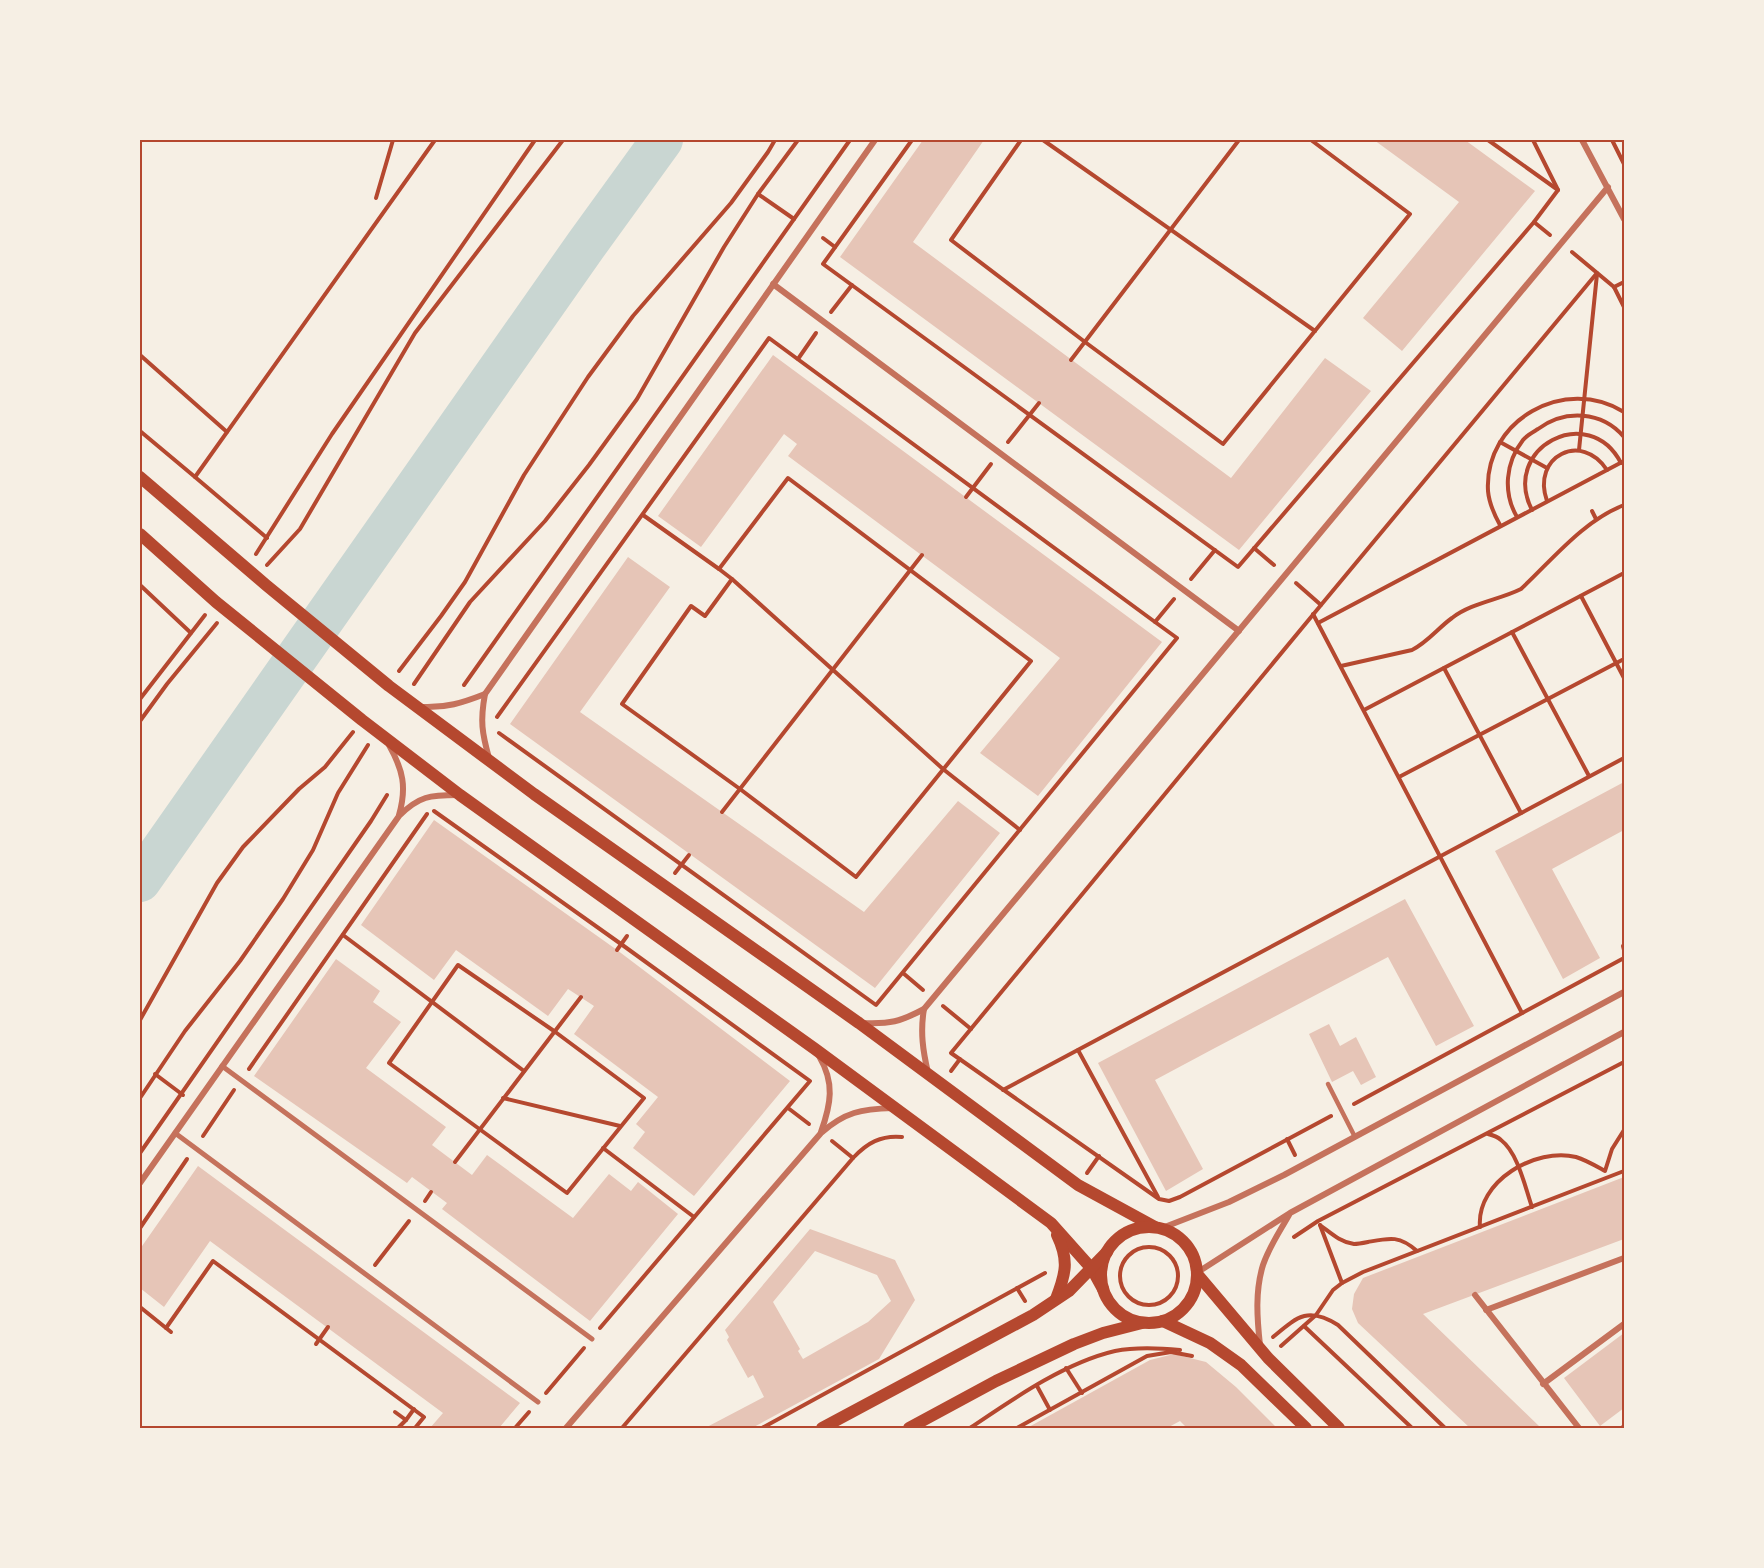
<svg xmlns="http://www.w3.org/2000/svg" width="1764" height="1568" viewBox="0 0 1764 1568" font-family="'DM Sans',sans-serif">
<rect width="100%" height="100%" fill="#f6efe4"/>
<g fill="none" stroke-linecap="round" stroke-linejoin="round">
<polyline stroke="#c9d6d2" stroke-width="42" points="140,881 586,245 662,140"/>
</g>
<g fill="#e6c5b7" fill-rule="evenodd">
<polygon points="923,140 984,140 913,242 1231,478 1325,358 1371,391 1239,550 840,257"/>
<polygon points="1374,140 1465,140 1535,191 1402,351 1363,318 1459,202"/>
<polygon points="773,355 1162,642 1038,796 980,753 1060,658 788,456 797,444 784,434 701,547 658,516"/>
<polygon points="628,557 670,587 580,712 864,912 958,801 1000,833 875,988 510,724"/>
<polygon points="1624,782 1624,830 1552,869 1600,958 1563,979 1495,851"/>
<polygon points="434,820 617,950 790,1081 694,1196 633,1148 645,1132 636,1124 658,1097 574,1034 594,1006 568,989 548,1016 456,950 434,980 361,925"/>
<polygon points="1405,899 1474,1026 1436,1046 1388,957 1213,1049 1155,1080 1203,1169 1166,1191 1098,1063"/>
<polygon points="336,959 380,991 373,1002 401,1022 366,1068 446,1127 432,1145 472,1175 487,1155 573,1218 609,1174 631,1191 638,1182 678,1214 590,1321 442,1209 447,1203 412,1177 407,1183 254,1076"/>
<polygon points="1329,1024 1340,1046 1356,1037 1376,1077 1361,1085 1353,1071 1332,1082 1309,1034"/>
<polygon points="198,1166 520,1403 499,1428 430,1428 443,1413 210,1241 164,1307 140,1288 140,1249"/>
<polygon points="1624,1177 1624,1239 1423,1314 1541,1428 1470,1428 1358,1323 1352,1309 1354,1294 1363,1278"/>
<path d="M810,1229l85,31 20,40 -36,59 -127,69h-47l59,-31 -11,-22 -5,3 -21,-38 2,-3 -4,-7zM815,1251l62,24 14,26 -23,21 -65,37 -5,-8 2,-2 -27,-47z"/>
<polygon points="1624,1333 1624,1408 1600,1426 1564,1378"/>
<polygon points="1174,1354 1206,1362 1236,1387 1277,1428 1187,1428 1180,1421 1167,1428 1027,1428 1150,1360"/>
</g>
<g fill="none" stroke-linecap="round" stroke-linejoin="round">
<g stroke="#b5482f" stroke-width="4">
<polyline points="912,140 823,264 1238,567 1534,222 1558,190 1533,140"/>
<polyline points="1021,140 951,240 1085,342 1223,444 1410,214 1311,140"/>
<polyline points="1043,140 1315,331"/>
<polyline points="1488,140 1558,190"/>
<polyline points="1612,140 1624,164"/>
<polyline points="758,194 794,219"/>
<polyline points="376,198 393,140"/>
<polyline points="1534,222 1550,235"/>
<polyline points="823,238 835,247"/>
<polyline points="1572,252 1614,287 1624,307"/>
<polyline points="1614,287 1624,282"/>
<polyline points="831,312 852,285"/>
<polyline points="140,355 227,432"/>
<polyline points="798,359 816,333"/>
<polyline points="1071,360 1239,140"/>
<polyline points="140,431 195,477 435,140"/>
<polyline points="1008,442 1039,403"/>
<polyline points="1500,442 1547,468"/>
<polyline points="1579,450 1597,274"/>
<polyline points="195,477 267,538"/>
<polygon points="788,478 1031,661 856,877 740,789 622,704 691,606 705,616 732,579 719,569"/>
<polyline points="966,497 991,464"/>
<path d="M1547,501c-16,-45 35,-70 60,-31"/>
<path d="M1532,510c-32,-62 57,-109 89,-47"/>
<polyline points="1592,511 1596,519"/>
<polyline points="643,515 719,569"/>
<path d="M1517,517c-14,-24 -12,-54 6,-77 4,-5 10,-8 15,-11 27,-20 64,-18 86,8"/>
<path d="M1500,525c-5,-9 -11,-23 -12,-34 -4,-71 77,-116 136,-79"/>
<polyline points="1254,548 1274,565"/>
<polyline points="256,554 332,434 535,140"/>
<polyline points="267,565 300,529 415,333 563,140"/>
<polyline points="732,579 943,769 1020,830"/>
<polyline points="1191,579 1215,550"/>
<polyline points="1296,583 1321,605"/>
<polyline points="140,585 191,633"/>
<polyline points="1581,596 1624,678"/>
<polyline points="1313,614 1522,1013"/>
<polyline points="1318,623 1624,461"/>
<polyline points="1512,632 1589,776"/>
<path d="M1341,666l71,-16c16,-8 26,-22 40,-32 19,-15 47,-18 69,-29 32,-30 62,-68 103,-84"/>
<polyline points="1444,668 1521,813"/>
<polyline points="399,671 441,616 465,582 524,475 588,377 633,316 731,203 768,152 775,140"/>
<polyline points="414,684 470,602 545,521 589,465 637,399 724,247 758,194 798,140"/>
<polyline points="464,685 850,140"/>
<polyline points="140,699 205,615"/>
<polyline points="1364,710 1624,573"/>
<polyline points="497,717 769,338 1155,622"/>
<polyline points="140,721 167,684 217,623"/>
<polyline points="499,733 876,1005 1177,638 1155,622 1174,599"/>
<polyline points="1399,777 1624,659"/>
<polyline points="434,811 621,944 810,1081 600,1328"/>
<polyline points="722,812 922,555"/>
<polyline points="675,873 689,855"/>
<polyline points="343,935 524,1071"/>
<polyline points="1623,946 1624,950"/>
<polyline points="617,950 627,936"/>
<polygon points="458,965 554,1031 644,1098 567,1193 389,1063"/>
<polyline points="903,973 923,990"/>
<polyline points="943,1006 971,1029"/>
<polyline points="140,1020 217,883 243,847 299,789 325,767 353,732"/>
<polyline points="1078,1050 1158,1197"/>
<polyline points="249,1069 427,814"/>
<polyline points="951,1071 960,1059"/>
<polyline points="155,1074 183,1095"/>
<polyline points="1003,1090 1624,758"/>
<polyline points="140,1098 185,1031 240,961 283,899 313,850 338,793 368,745"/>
<polyline points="503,1098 620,1126"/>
<polyline points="1354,1104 1624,958"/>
<polyline points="788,1108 809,1124"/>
<polyline points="1331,1116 1180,1197 1169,1201 1159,1199 951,1053 1321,605 1597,273"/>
<path d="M1488,1134c4,1 10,3 13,6 17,13 24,47 31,67"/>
<polyline points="203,1136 234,1090"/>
<polyline points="1287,1139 1295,1155"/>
<polyline points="832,1141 853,1158"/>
<polyline points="603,1148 694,1217"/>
<polyline points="140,1153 371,821 387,795"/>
<polyline points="455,1162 581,997"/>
<polyline points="1087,1173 1099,1156"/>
<polyline points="425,1201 431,1192"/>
<path d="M1320,1225c11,8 20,17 34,19 4,0 9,-1 14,-2 21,-4 31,-7 49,9"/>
<polyline points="1320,1225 1342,1283"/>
<path d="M1480,1227c-4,-46 56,-80 96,-70 10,3 20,9 29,14l7,-22 12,-19"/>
<polyline points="140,1228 187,1159"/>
<polyline points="1294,1237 1318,1221 1624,1062"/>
<circle cx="1149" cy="1276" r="29"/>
<polyline points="375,1265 409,1221"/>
<polyline points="1017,1288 1025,1301"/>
<polyline points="140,1307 171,1332"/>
<polyline points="1304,1326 1412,1428"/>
<polyline points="166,1328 213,1261 424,1417 415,1428"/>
<path d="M1273,1337c24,-20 35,-31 65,-12l107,103"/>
<polyline points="316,1344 328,1327"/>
<polyline points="1281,1346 1316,1315 1333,1290 1342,1283 1363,1272 1624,1171"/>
<polyline points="1066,1368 1082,1393"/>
<polyline points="1037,1386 1050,1410"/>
<polyline points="546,1393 584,1348"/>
<polyline points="395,1412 406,1420 398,1428"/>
<polyline points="406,1420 414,1409"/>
<polyline points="515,1428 529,1412"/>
<path d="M622,1428l231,-270c14,-15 28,-23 49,-21"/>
<polyline points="762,1428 1045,1273"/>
<path d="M970,1428c43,-29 94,-65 145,-77 20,-4 44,-3 65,-1"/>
<polyline points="1017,1428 1147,1356 1171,1352 1192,1356"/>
<polyline points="1622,1428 1624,1426"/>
</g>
<polyline stroke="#c5725c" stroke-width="4.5" points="1328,1084 1355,1137"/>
<g stroke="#c5725c" stroke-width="5">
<polyline points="222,1066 592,1339"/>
<polyline points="175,1133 538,1402"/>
</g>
<g stroke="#c5725c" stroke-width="6">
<polyline points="1582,140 1624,219"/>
<polyline points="773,284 1239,631"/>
<path d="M485,694c-5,27 -3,39 4,64"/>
<path d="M422,707c24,1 40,-4 63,-13l390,-554"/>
<path d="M389,745c14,25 18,42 10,70"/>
<path d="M924,1009c-4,23 -1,42 4,64"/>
<path d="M863,1023c27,1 37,-1 61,-14l684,-822"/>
<path d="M819,1056c16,27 12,48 2,76"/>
<path d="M140,1183l259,-367c20,-20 31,-21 59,-21"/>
<polyline points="1162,1228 1229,1202 1284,1175 1624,992"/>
<polyline points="1198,1272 1290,1213 1624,1032"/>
<polyline points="1475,1295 1579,1428"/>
<polyline points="1486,1310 1624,1258"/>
<path d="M1260,1345c-3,-27 -5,-54 3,-80 6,-18 17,-34 26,-50"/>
<polyline points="1543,1384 1624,1324"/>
<path d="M566,1428l255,-295c24,-21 40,-24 72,-25"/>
</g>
<g stroke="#b5482f" stroke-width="12">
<polyline points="140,477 266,585 389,686 534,794 859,1023 1078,1185 1155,1227"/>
<polyline points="140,534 216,602 362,720 460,795 815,1049 1051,1223 1092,1269 1103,1289"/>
<circle cx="1149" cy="1275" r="48"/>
<polyline points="1198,1275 1268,1358 1339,1428"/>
<path d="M1056,1299c10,-26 13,-39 1,-64"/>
<polyline points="1163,1321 1210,1343 1241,1365 1306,1428"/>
<polyline points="822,1428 1033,1315 1069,1291 1107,1252"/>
<polyline points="909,1428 996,1381 1074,1344 1103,1333 1142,1323"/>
</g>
</g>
<rect width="1764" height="1568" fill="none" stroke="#f6efe4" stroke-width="282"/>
<rect x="141" y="141" width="1482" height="1286" fill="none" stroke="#b5482f" stroke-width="2"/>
</svg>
